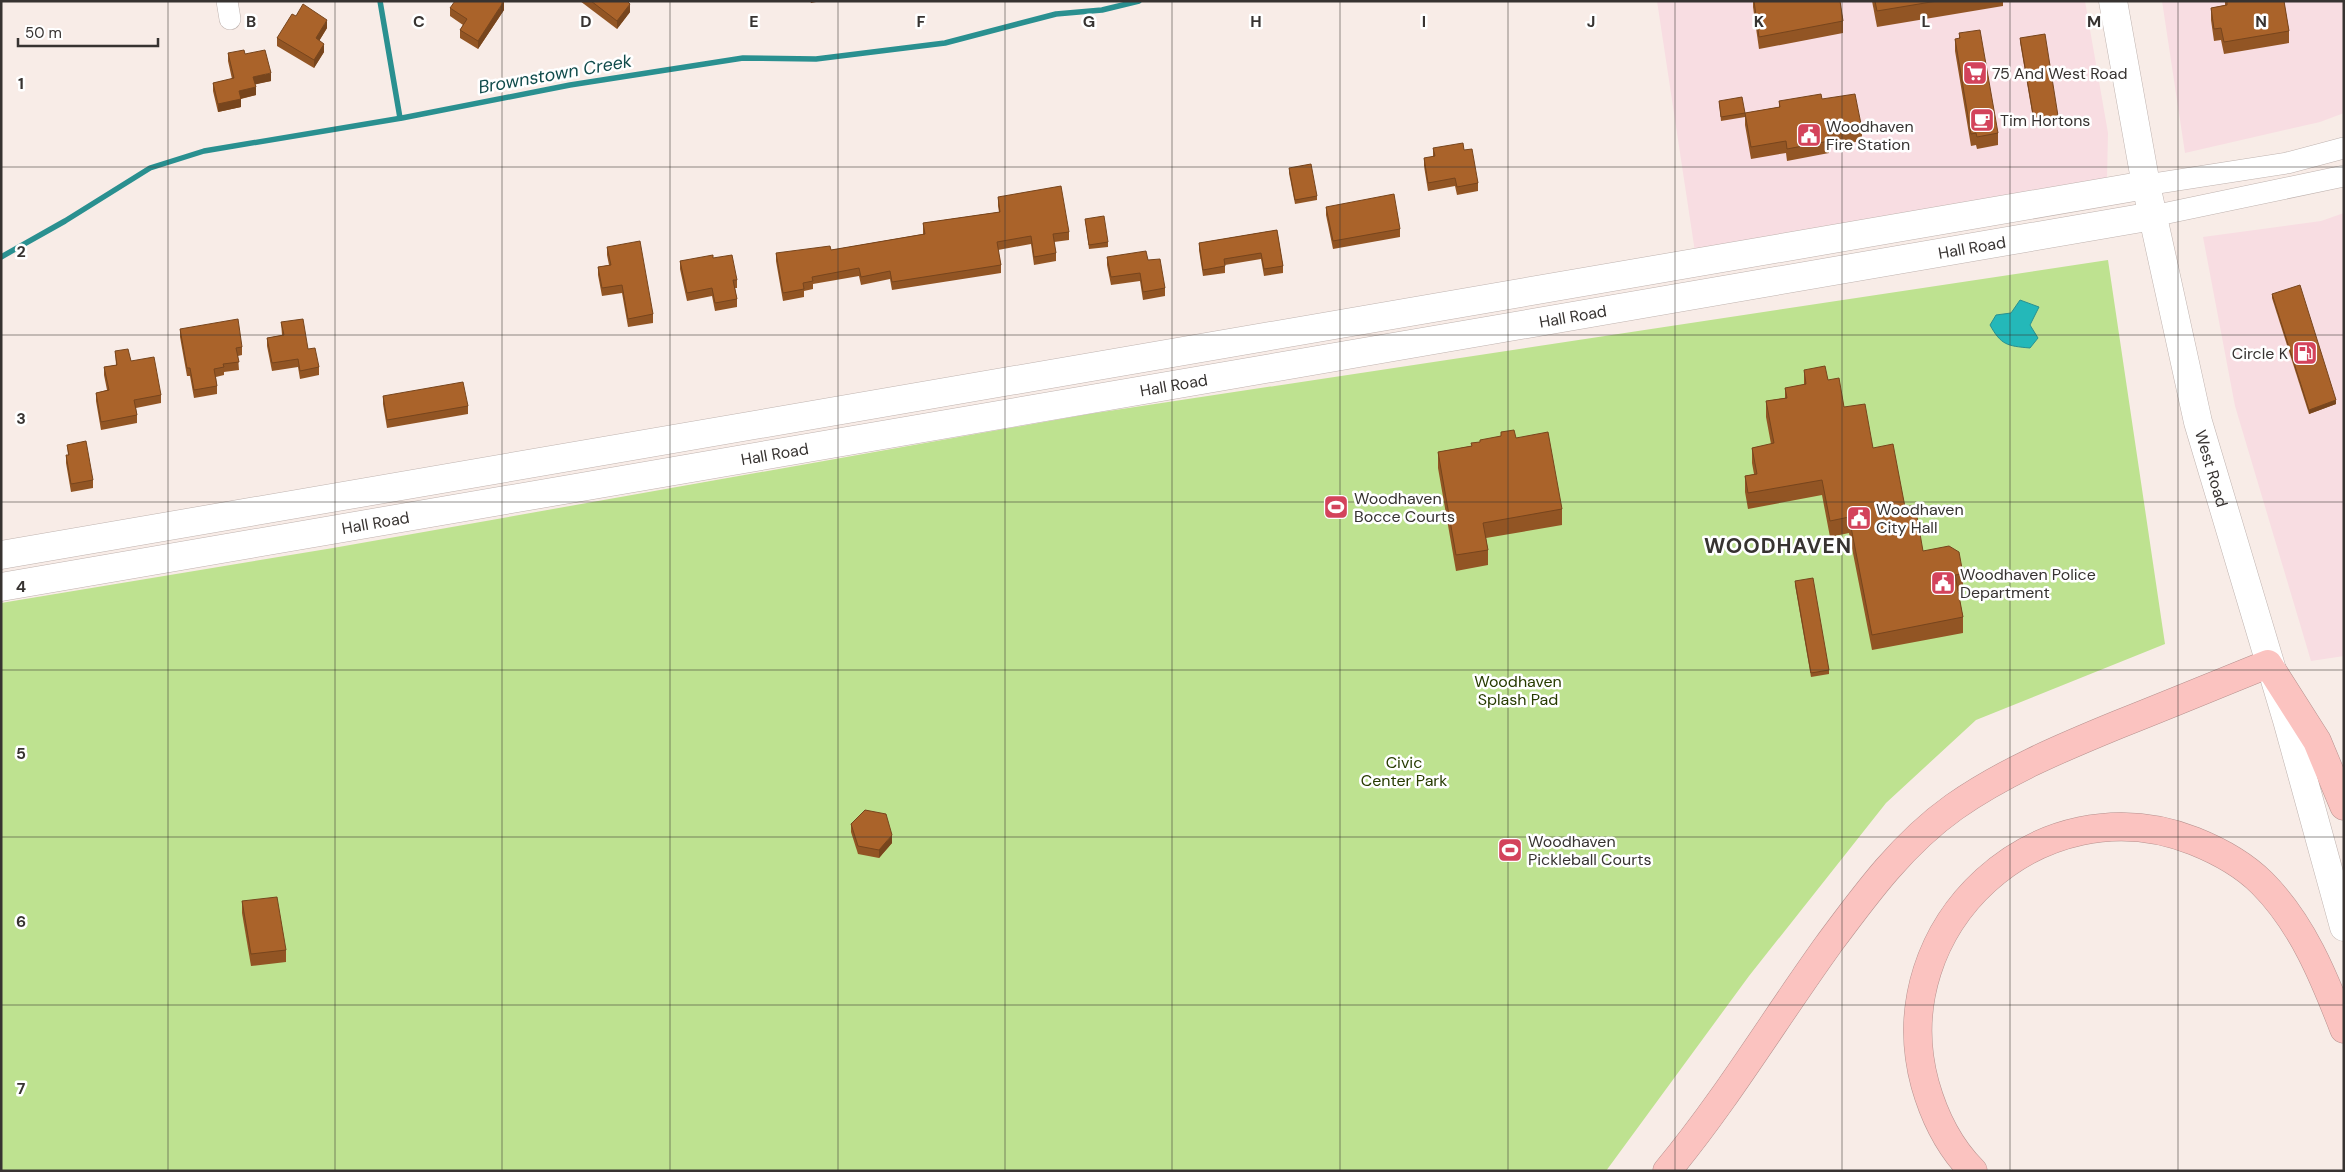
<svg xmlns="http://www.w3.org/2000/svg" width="2345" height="1172" viewBox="0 0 2345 1172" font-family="'DM Sans',sans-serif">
<rect width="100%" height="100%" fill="#f8ece7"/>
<g fill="#f8dde2">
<polygon points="1657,1 2085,1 2108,133 2107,179 1695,252"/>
<polygon points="2162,1 2344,1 2344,113 2320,122 2185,153"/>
<polygon points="2344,213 2344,656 2311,661 2235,406 2203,237 2321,221"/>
</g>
<polygon fill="#bee290" points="2108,260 2165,644 1976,720 1886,803 1749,976 1606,1171 1,1171 1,603 333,548 1089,414"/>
<path fill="#24b8b9" stroke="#2a9090" d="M2020,300l19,7 -9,18 8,13 -8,10c-23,-2 -29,-3 -40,-23l6,-10 15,-2z"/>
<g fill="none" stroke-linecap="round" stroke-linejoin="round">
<g stroke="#2a9090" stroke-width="5.5">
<polyline points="380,1 400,118"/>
<polyline points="1,257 65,221 150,168 204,151 402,118 570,85 743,58 816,59 945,43 1056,14 1102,10 1139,1"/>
</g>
<defs>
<g id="street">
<polyline points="227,1 230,19"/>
<polyline points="2146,185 2287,163 2344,148"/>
<polyline points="2153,216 2344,176"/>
</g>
<g id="secondary">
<path id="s1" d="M2113,1l33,184 52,237 89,298 57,207"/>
<polyline points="1,555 2146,185"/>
<path id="s2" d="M1,587l2152,-371"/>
</g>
<g id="highway">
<path d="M1667,1171c59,-71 107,-151 161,-226 37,-50 74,-101 126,-138 50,-35 107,-59 163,-82 51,-20 101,-41 151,-61l49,77 27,65"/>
<path d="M1973,1171c-24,-24 -39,-55 -48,-87 -43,-158 115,-304 269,-243 25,10 49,23 68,42 40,40 62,94 82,146"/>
</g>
</defs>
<use href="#street" stroke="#bfb3af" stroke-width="22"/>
<use href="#secondary" stroke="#bfb3af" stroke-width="29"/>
<use href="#highway" stroke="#b6918e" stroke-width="29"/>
<use href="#street" stroke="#fff" stroke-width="21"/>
<use href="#secondary" stroke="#fff" stroke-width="28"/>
<use href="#highway" stroke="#fbc3c0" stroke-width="28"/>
</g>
<g fill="#925524">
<polygon points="580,1 627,1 630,12 617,29"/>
<polygon points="810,1 821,1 811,3"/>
<polygon points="1753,1 1840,1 1843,21 1843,33 1759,49 1753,7"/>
<polygon points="1872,1 2003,1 2003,6 1877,27"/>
<polygon points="2225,1 2284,1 2289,31 2289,43 2224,54 2221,40 2214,41 2211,20 2211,8 2225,5"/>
<polygon points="450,8 504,10 478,49 460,38 460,30 463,25 450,16"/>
<polygon points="296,16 327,28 319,41 324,52 314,68 277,46 277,38"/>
<polygon points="1959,33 1998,133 1998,145 1977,149 1976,145 1971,146 1955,51 1955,39 1959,39"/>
<polygon points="2020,38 2058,116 2058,120 2034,124 2020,42"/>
<polygon points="228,53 245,54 271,81 255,84 256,95 241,99 241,107 218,112 213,91 213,83 232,79 228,61"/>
<polygon points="1822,99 1862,129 1862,141 1829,146 1829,153 1787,161 1786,153 1751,159 1745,125 1745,113 1779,107 1779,101"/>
<polygon points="1719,101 1745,113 1745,117 1721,121"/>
<polygon points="1433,148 1464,150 1478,183 1478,191 1457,195 1455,186 1428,191 1424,166 1424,158 1433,157"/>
<polygon points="1289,168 1317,196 1317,200 1295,204 1289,173"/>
<polygon points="998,197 1069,232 1069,240 1054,242 1056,253 1056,261 1034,265 1031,244 998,250 1001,265 1001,273 892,290 890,279 861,285 859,276 813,284 813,289 804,291 804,297 783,301 776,261 776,253 831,250 923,234 923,223 999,212 998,206"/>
<polygon points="1326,207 1400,229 1400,237 1333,249 1326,215"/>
<polygon points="1085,219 1108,242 1108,247 1089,249"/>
<polygon points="1277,230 1283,266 1283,273 1264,276 1261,259 1225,265 1225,273 1203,276 1199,250 1199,243"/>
<polygon points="607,247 653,314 653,323 628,327 622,293 602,296 598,275 598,267 609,265 607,255"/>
<polygon points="1107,257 1148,260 1165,288 1165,296 1143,300 1140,281 1111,285 1107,265"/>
<polygon points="713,258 737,280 737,288 735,288 737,299 737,307 715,311 712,296 687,301 680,269 680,261"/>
<polygon points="2272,294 2336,404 2309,414 2272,298"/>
<polygon points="281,322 308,349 319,367 319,375 300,379 298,367 272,371 267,346 267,338 282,335"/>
<polygon points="180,329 242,347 242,355 238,356 239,370 224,372 224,375 216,377 217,386 217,394 194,398 190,376 187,376 180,337"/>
<polygon points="115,351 131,361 161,395 161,403 136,408 137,415 137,423 101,430 96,401 96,393 107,390 104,375 104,367 116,365"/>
<polygon points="1804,370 1828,380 1844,407 1873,448 1905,507 1923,551 1963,574 1963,590 1958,591 1963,617 1963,633 1872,650 1849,533 1830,537 1822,495 1748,509 1745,492 1745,476 1754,474 1752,463 1752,448 1771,444 1766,417 1766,401 1785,398 1785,388 1804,385"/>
<polygon points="383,396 468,406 468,414 387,428 383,404"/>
<polygon points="1501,432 1516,438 1562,509 1562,525 1486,538 1488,550 1488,565 1456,571 1438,468 1438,452 1471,446 1480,442 1501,436"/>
<polygon points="67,445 93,480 93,488 71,492 66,463 66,455 68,455"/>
<polygon points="1795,581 1829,670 1829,674 1811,677 1795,585"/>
<polygon points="851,824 892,843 879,858 858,854 851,832"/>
<polygon points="242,901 286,950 286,962 251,966 242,913"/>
</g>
<g fill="#77451d">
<polygon points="504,1 504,10 478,49 478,41"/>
<polygon points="630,4 630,12 617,29 617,21"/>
<polygon points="327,20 327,28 316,46 316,38"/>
<polygon points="324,44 324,52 314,68 314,60"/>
<polygon points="271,73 271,81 253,85 253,77"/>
<polygon points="256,87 256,95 239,99 239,91"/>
<polygon points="241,99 241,107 218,112 218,104"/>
<polygon points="2336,400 2336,404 2309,414 2309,410"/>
<polygon points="892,835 892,843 879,858 879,850"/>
</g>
<g fill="#aa632a" stroke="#77451d">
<polygon points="455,1 504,1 478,41 460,30 467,19 450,8"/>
<polygon points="591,1 627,1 630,4 617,21"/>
<polygon points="1754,1 1840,1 1843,21 1759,37"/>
<polygon points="1875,1 1937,1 1877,11"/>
<polygon points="2227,1 2284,1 2289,31 2224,42 2221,28 2214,29 2211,8 2227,5"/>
<polygon points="303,4 327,20 316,38 324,44 314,60 277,38 292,14 296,16"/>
<polygon points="1980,30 1998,133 1977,137 1976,133 1971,134 1955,39 1960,38 1959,33"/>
<polygon points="2045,34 2058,116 2034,120 2020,38"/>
<polygon points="244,50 245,54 265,50 271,73 253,77 256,87 239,91 241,99 218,104 213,83 234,78 228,53"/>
<polygon points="1821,94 1822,99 1855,94 1862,129 1828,134 1829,141 1787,149 1786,141 1751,147 1745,113 1780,107 1779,101"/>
<polygon points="1742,97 1745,113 1721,117 1719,101"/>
<polygon points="1463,143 1464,150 1472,149 1478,183 1457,187 1455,178 1428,183 1424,158 1435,156 1433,148"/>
<polygon points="1311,164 1317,196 1295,200 1289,168"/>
<polygon points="1061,186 1069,232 1053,234 1056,253 1034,257 1031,236 997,242 1001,265 892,282 890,271 861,277 859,268 812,277 813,281 803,283 804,289 783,293 776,253 830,246 831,250 925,234 923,223 1000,212 998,197"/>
<polygon points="1394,194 1400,229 1333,241 1326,207"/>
<polygon points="1104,216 1108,242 1089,245 1085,219"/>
<polygon points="1277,230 1283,266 1264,269 1261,253 1224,259 1225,266 1203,270 1199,243"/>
<polygon points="640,241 653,314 628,319 622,285 602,288 598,267 611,265 607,247"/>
<polygon points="1146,251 1148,260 1160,259 1165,288 1143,292 1140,273 1111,277 1107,257"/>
<polygon points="713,255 713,258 732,255 737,280 733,280 737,299 715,303 712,288 687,293 680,261"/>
<polygon points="2300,285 2336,400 2309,410 2272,294"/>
<polygon points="238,319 242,347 236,348 239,362 223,364 224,367 214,369 217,386 194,390 190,368 187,368 180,329"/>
<polygon points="303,319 308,349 315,348 319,367 300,371 298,359 272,363 267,338 284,335 281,322"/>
<polygon points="128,349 131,361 154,357 161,395 134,400 137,415 101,422 96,393 109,390 104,367 117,365 115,351"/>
<polygon points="1825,366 1828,380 1839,378 1844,407 1865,404 1873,448 1893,444 1905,507 1915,505 1923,551 1949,546 1959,552 1963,574 1955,575 1963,617 1872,635 1849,517 1830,521 1822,480 1748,493 1745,476 1757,474 1752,448 1774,443 1766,401 1787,398 1785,388 1806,384 1804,370"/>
<polygon points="463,382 468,406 387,420 383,396"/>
<polygon points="1514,430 1516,438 1548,432 1562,509 1483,523 1488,550 1456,555 1438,452 1472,446 1471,443 1480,442 1480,440 1501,436 1501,432"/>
<polygon points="86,441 93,480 71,484 66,455 69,455 67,445"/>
<polygon points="1813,578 1829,670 1811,673 1795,581"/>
<polygon points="865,810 886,814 892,835 879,850 858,846 851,824"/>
<polygon points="277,897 286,950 251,954 242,901"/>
</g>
<path fill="none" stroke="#373331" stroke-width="1" stroke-opacity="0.55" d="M168,1v1170M335,1v1170M502,1v1170M670,1v1170M838,1v1170M1005,1v1170M1172,1v1170M1340,1v1170M1508,1v1170M1675,1v1170M1842,1v1170M2010,1v1170M2178,1v1170M1,167h2343M1,335h2343M1,502h2343M1,670h2343M1,837h2343M1,1005h2343"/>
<defs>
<symbol id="supermarket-square" viewBox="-11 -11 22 22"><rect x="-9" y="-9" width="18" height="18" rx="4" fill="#d3435b" stroke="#fff"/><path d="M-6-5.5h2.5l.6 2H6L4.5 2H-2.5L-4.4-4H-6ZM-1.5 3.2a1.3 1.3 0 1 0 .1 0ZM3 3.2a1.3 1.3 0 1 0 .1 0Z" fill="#fff"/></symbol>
<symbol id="cafe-square" viewBox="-11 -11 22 22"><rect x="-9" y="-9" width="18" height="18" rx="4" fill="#d3435b" stroke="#fff"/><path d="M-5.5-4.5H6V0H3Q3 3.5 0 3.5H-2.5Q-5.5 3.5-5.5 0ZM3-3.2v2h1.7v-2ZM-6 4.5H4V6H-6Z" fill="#fff"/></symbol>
<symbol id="civic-square" viewBox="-11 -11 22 22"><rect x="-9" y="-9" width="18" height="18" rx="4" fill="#d3435b" stroke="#fff"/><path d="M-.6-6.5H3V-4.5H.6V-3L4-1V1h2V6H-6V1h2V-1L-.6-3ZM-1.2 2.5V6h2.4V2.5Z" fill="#fff"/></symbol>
<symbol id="fuel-square" viewBox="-11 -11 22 22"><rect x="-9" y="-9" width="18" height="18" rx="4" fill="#d3435b" stroke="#fff"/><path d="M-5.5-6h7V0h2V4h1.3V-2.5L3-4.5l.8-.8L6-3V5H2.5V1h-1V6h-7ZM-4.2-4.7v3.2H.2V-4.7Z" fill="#fff"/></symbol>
<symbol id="stadium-square" viewBox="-11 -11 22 22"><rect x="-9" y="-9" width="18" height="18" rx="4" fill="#d3435b" stroke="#fff"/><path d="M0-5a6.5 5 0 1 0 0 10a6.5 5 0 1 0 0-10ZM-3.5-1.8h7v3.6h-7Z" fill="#fff"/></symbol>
</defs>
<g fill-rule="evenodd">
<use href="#supermarket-square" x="1961" y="59" width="28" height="28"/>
<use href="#cafe-square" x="1968" y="106" width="28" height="28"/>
<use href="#civic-square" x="1795" y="121" width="28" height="28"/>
<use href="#fuel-square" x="2291" y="339" width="28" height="28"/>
<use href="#stadium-square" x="1322" y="493" width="28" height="28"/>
<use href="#civic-square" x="1845" y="504" width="28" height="28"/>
<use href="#civic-square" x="1929" y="569" width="28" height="28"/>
<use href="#stadium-square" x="1496" y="836" width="28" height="28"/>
</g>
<g text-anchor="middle" stroke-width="5" stroke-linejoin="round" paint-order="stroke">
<g font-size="16" fill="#373331" stroke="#fff" text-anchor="start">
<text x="1992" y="79">75 And West Road</text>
<text x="2000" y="126">Tim Hortons</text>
<text x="1826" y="132">Woodhaven<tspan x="1826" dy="18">Fire Station</tspan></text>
<text x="2288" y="359" text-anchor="end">Circle K</text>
<text x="1354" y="504">Woodhaven<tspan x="1354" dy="18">Bocce Courts</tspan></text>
<text x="1876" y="515">Woodhaven<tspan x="1876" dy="18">City Hall</tspan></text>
<text x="1960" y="580">Woodhaven Police<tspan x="1960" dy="18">Department</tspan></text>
<text x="1528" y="847">Woodhaven<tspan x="1528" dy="18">Pickleball Courts</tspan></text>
</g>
<g font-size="16" fill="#373331" stroke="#fff">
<text dy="6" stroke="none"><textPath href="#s2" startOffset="2000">Hall Road</textPath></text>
<text dy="6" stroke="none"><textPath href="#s2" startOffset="1595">Hall Road</textPath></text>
<text dy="6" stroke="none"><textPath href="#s2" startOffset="1190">Hall Road</textPath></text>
<text dy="6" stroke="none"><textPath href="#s2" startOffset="785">Hall Road</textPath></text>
<text dy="6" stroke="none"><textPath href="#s1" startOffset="478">West Road</textPath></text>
<text dy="6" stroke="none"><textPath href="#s2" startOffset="380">Hall Road</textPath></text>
</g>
<g font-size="16" fill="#273b00" stroke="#fff">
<text x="1518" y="687">Woodhaven<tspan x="1518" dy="18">Splash Pad</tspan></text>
<text x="1404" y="768">Civic<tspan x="1404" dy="18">Center Park</tspan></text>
</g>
<g font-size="18" font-style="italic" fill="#114c4c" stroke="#fff">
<text transform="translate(555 74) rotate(-10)" y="6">Brownstown Creek</text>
</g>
<g font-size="21" font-weight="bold" letter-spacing="1" fill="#373331" stroke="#fff">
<text x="1778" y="553">WOODHAVEN</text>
</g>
</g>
<g font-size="16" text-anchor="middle" font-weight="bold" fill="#373331" stroke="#fff" stroke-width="5" stroke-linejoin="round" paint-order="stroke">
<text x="251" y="27">B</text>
<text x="419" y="27">C</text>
<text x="586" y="27">D</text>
<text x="754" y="27">E</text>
<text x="921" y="27">F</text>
<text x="1089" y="27">G</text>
<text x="1256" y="27">H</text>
<text x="1424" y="27">I</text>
<text x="1591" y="27">J</text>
<text x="1759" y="27">K</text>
<text x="1926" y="27">L</text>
<text x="2094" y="27">M</text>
<text x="2261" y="27">N</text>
<text x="21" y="89">1</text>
<text x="21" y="257">2</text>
<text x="21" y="424">3</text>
<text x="21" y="592">4</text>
<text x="21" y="759">5</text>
<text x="21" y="927">6</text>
<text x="21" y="1094">7</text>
</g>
<rect width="2345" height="1172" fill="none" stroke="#373331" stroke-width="5"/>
<path d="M18 38v8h140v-8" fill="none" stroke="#373331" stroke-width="2.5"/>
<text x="25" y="38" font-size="15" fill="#373331" stroke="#ffffff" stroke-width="4" paint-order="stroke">50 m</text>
</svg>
